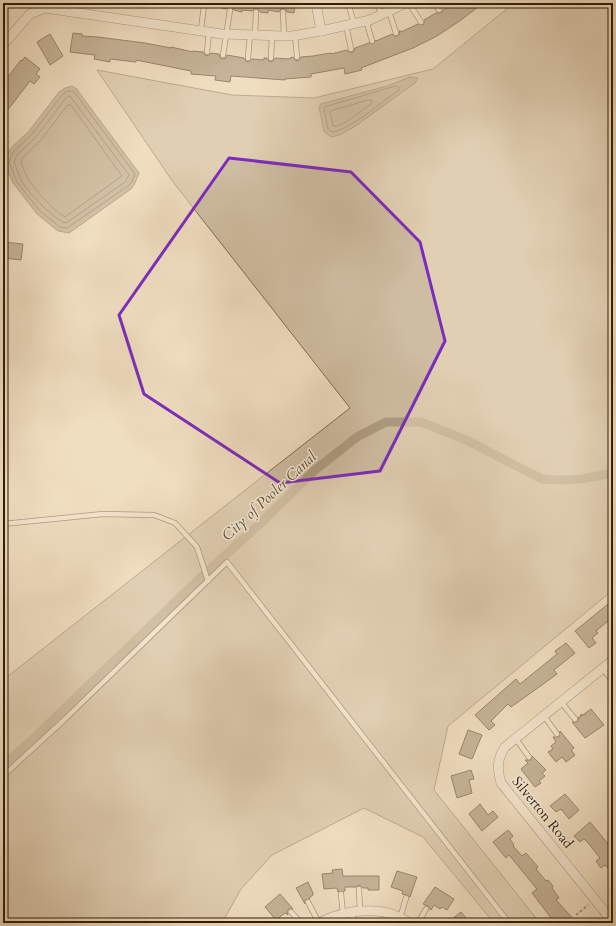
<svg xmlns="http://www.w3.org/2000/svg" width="616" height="926" viewBox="0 0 616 926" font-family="Cardo,serif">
<rect width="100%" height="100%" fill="#f0dec1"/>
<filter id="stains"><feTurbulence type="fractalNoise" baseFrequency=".005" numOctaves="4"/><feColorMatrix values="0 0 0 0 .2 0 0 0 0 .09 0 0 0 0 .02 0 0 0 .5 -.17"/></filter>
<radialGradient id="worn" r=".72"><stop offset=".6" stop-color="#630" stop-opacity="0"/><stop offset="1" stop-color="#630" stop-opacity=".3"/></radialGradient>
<polygon fill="#cfbda2" stroke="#7f6c55" points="514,3 613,3 613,590 448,726 434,790 540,923 494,923 423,837 364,808 272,855 241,889 222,923 3,923 3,680 350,408 173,182 97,70 232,95 314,98 433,69"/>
<g fill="#ae9c82" stroke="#7b6951">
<polygon points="410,77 418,78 415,83 354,127 340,135 331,137 324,131 319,107 321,104 387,86"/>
<polygon points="72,86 77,89 81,95 139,173 134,185 131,189 69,233 58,231 37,214 13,183 4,162 10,149 29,131 59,92 65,88"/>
</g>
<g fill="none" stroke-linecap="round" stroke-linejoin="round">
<g stroke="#6e5c45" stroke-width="1">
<path d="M397,86l2,2v2c-16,11 -49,40 -67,42l-4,-3 -4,-20 1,-2z"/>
<polygon points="71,91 74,92 78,97 135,174 131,183 128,186 67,228 60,227 40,211 17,182 9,162 13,152 32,134 62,95 66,92"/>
<path d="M70,96l59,79 -4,7 -59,41c-11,-2 -39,-32 -45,-43 -2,-6 -5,-12 -7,-18l3,-7 19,-18 30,-39z"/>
<path d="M369,100l3,1 -1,3c-8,5 -29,24 -38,22l-3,-13 1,-2z"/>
<path d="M68,105h3l51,71 -57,41c-10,-5 -33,-30 -38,-40 -3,-5 -4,-10 -6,-15l1,-4 18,-17z"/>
</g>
<polyline stroke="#ae9c82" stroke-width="9" points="3,766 36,736 201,577 263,521 315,470 357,437 386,422 421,422 468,441 542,479 561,480 581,479 613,473"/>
</g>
<g fill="#938168" stroke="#2f1c08">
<polygon points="214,3 295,3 294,13 287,12 286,10 283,8 281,9 279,12 268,10 268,13 260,12 257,8 254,9 252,11 242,10 242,12 234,10 231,6 228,7 226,9 214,6"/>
<polygon points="451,3 483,3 461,20 437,36 413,48 361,68 362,70 345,74 344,68 311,74 311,77 285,79 285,80 231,76 230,82 215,80 216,76 191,74 191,71 136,60 136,62 110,59 110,62 94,59 95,55 70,52 73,33 82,34 82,36 98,37 145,43 171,48 171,47 193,52 193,51 203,52 206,56 209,55 211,53 219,54 220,58 223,59 226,58 227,55 244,58 246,61 248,62 252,59 264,60 264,58 267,58 270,62 273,61 275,58 290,59 290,58 293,57 295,60 298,61 301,57 313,56 331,53 331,54 347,50 349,52 352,53 354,51 355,48 369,43 373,44 376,40 376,41 392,34 395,37 397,36 400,34 399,31 401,31 401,32 418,24 423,25 424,23 424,20 436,13 441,13 443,10"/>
<polygon points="50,34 63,56 50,65 37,42"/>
<polygon points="25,57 40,69 36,74 40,77 34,84 30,81 3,116 3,83 21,60 22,61"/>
<polygon points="3,242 23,244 21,260 3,258"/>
<polygon points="613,600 613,628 608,621 596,631 598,633 592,638 596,643 589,648 575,631"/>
<polygon points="566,643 575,653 554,670 557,674 542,685 511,707 508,704 491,721 495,725 489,730 475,715 516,679 520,684 557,654 555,651"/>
<polygon points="591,709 604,725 585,738 572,722 577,722 579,720 578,717 580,717"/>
<polygon points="468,730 482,735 472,759 459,754"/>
<polygon points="560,731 574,748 571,750 575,755 566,762 562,757 556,762 548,752 553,749 551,746 556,742 553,737 559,737"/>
<polygon points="532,756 546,770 542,773 545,776 539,781 541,783 535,787 521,769 528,763 525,760 531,760"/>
<polygon points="471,770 474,779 469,780 472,793 457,798 451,776"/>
<polygon points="565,794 579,810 569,819 561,809 556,812 550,806"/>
<polygon points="480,804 488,815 493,811 498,817 482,831 469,814"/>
<polygon points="590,822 613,850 613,874 605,865 601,868 596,861 600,858 589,844 584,839 580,842 574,836"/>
<polygon points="508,830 513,836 510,839 514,845 513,846 522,856 526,853 538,867 536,869 546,881 548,880 553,886 552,888 559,898 556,900 577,923 555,923 532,893 537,889 509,855 506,858 493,842"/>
<polygon points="342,869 343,876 379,876 379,890 368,890 368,888 363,888 359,885 356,887 345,887 345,891 338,892 337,888 324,889 322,874 333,873 332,870"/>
<polygon points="397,871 417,877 410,897 407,895 402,894 403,891 391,887"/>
<polygon points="308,882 313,893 313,895 309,898 310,899 305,900 305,904 296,888"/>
<polygon points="435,887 454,899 447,910 442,907 440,909 434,905 431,910 428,906 423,904"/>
<polygon points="280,894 293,909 289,909 287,911 288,915 285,913 276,920 265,907"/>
<polygon points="461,912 470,923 447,923"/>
</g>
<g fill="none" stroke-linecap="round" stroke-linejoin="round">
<defs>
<g id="lane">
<polyline points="348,3 354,23"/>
<polyline points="377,3 381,14"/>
<polyline points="409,3 421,22"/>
<polyline points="434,3 439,10"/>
<polyline points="389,11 396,33"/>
<polyline points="283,12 284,36"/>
<polyline points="366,20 372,41"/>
<polyline points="346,25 351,49"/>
<polyline points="201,30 204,5"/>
<polyline points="255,35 256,12"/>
<polyline points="295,35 297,57"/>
<polyline points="207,52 209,32"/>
<polyline points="223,55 230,10"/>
<polyline points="248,58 250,35"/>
<polyline points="271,58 272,36"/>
<polyline points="3,524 103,514 154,515 175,523 197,547 208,581"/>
<polyline points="603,669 613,682"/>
<polyline points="561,702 575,719"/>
<polyline points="544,716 557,734"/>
<polyline points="516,739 529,757"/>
<polyline points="3,776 64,720 227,562 509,923"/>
<polyline points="359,889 360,911"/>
<polyline points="341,894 343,914"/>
<polyline points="308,902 319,923"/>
<polyline points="291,912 301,923"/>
<polyline points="352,912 354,923"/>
<polyline points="400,918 406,898"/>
<polyline points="418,923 426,909"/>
</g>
<g id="street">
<polyline points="316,3 321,31"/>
<polyline points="3,45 30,14 45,8 222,34 284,36 292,36 321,31 370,20 406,3"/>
<path d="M613,660l-108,87c-8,12 -8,22 -4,36l112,139"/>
<path d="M319,923c20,-11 43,-14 65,-11 8,1 19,7 26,11"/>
</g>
</defs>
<use href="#lane" stroke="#5f4c36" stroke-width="6"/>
<use href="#street" stroke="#5f4c36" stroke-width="10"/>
<g stroke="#2f1c08" stroke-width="1.5" stroke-dasharray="3 2" stroke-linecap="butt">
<polyline points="580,715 586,715"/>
<polyline points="576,915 588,905"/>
</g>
<use href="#lane" stroke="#f5ead7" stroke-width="4.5"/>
<use href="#street" stroke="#f5ead7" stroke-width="9"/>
</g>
<path d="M0 0H616V926H0ZM229,158l122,14 69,70 25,99 -65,130 -100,12 -136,-89 -25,-79z" fill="#f0dec1" fill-opacity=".55" fill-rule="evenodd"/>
<path fill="none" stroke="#7b2cbf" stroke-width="3" stroke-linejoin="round" d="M229,158l122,14 69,70 25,99 -65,130 -100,12 -136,-89 -25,-79z"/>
<g text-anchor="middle" stroke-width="3" stroke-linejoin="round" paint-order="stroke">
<g font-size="14" fill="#2f1c08" stroke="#f5ead7">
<text transform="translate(543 812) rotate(51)" y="5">Silverton Road</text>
</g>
<g font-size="15" font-style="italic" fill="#624f39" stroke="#f5ead7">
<text transform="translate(269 496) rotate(-43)" y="5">City of Pooler Canal</text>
</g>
</g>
<rect width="616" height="926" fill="none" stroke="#f0dec1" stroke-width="16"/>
<rect x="4" y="4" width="608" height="918" fill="none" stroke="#2f1c08" stroke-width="2"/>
<rect x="8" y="8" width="600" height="910" fill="none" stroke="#2f1c08"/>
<rect width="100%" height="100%" filter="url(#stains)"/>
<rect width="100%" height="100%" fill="url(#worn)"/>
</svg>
